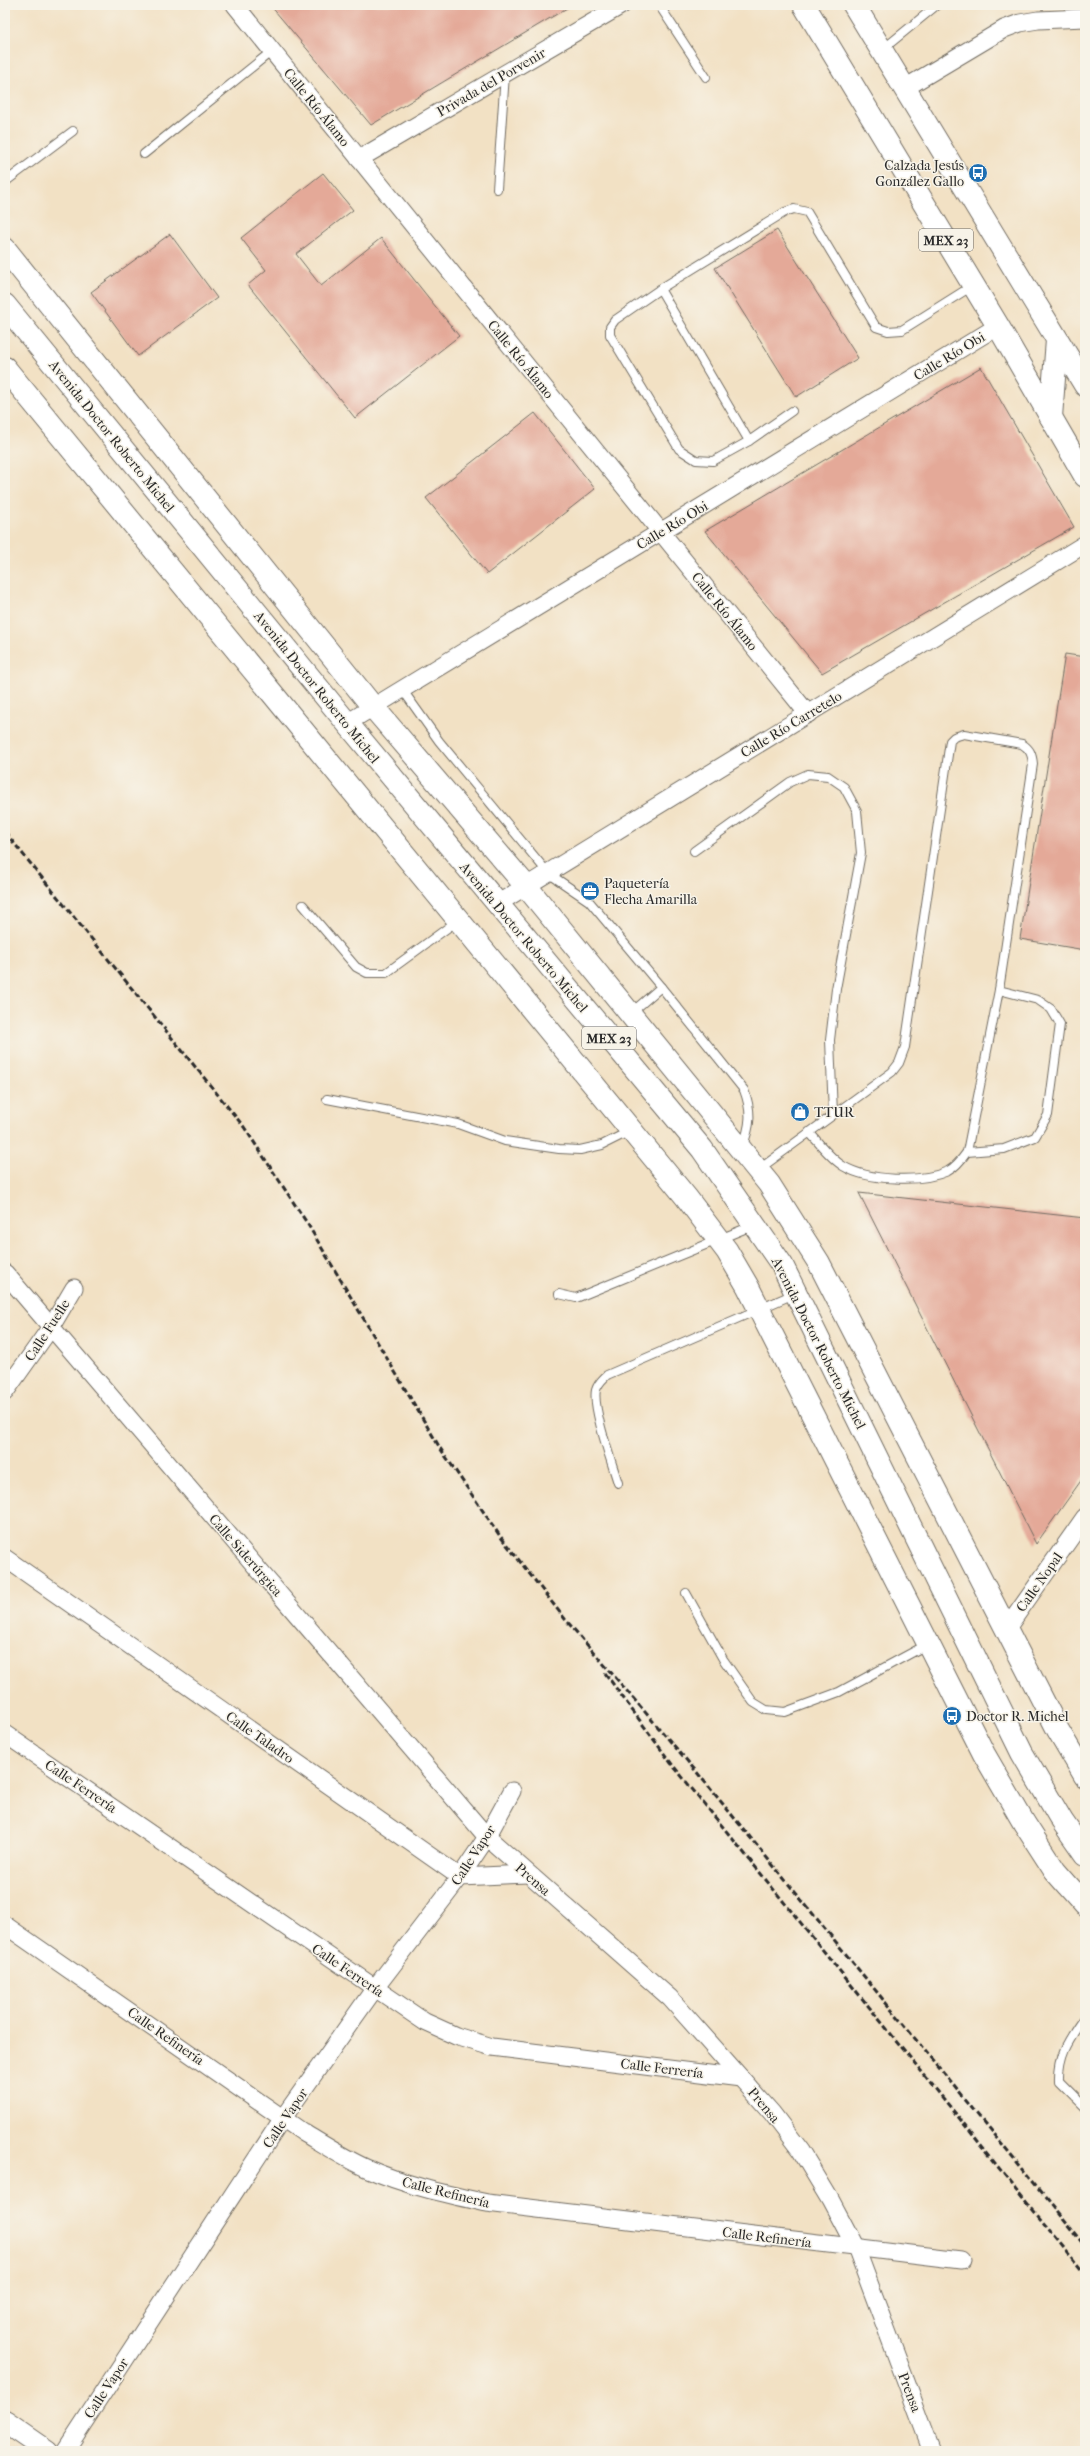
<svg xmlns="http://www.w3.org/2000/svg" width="1090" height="2456" viewBox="0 0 1090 2456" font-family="'IM FELL French Canon',serif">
<rect width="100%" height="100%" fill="#f7f3e8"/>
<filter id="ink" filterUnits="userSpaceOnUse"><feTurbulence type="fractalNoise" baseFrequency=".025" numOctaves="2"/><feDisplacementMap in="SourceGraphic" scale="8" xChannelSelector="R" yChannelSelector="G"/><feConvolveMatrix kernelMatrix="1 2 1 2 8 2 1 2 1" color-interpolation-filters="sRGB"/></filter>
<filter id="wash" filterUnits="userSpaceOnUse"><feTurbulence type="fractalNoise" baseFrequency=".012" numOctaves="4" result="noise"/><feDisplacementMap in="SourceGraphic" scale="16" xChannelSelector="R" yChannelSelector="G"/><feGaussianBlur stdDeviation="0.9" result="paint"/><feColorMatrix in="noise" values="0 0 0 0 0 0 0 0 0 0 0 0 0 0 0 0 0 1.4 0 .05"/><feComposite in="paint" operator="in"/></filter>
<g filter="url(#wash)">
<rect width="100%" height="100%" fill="#f2e1c4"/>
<g id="blocks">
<g fill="#e4a998">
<polygon points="270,5 572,5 371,125"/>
<polygon points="323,173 353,210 296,254 321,286 381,238 459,336 355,418 248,285 266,270 241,238"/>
<polygon points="777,230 858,358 796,397 715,268"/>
<polygon points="170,234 217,298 138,356 91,292"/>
<polygon points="981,367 1074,527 822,673 705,531"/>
<polygon points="535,413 595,489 487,574 426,498"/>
<polygon points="1065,654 1085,657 1085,950 1020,939"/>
<polygon points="859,1193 1085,1218 1085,1475 1036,1544"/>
</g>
</g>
</g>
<g filter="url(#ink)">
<use href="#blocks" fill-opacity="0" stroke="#716b61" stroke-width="1"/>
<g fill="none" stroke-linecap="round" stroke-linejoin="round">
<defs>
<g id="lane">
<polyline points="659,5 706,77"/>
<polyline points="882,50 937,5"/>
<polyline points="144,154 272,51"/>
<polyline points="5,182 73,131"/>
<polyline points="497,189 505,74"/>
<polyline points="660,289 749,441"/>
<polyline points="792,411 749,441 713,461 696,460 679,449 610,335 610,327 615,320 660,289 785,212 794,209 807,212 876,327 888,331 902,330 972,286"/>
<polyline points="402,689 439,741 548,873 589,901 661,987 631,1013"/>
<polyline points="694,851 790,782 808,774 828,776 844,787 857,811 861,853 836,989 830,1040 833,1114"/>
<polyline points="303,905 356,967 367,973 386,973 457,921"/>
<path d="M661,987l83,103c8,21 7,36 -2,57"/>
<polyline points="327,1099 458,1124 505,1141 559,1149 580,1150 602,1145 630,1131"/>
<polyline points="967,1152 1004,1149 1035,1137 1048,1115 1060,1024 1051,1009 1038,1000 999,990"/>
<path d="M758,1170l134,-98 7,-9 6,-16 45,-306 4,-4 10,-3 58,10c8,5 10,10 11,20l-34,226 -32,162c-5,7 -11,15 -19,19 -27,12 -80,10 -105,-5 -13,-8 -23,-22 -34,-34"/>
<polyline points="559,1294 576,1298 754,1225"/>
<path d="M618,1483c-6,-20 -26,-75 -22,-93 2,-7 6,-10 11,-15l187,-81"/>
<polyline points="686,1593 723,1659 753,1702 766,1710 785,1712 839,1692 928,1644"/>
<path d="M1085,2016c-15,22 -27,37 -26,65l26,26"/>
</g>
<g id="street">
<polyline points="235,5 808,714"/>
<polyline points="905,88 1004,29 1020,23 1038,20 1085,18"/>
<polyline points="359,159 622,5"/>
<polyline points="347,723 998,326"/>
<polyline points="497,904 1085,544"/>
<polyline points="5,1273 487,1837 670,1998 772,2113 801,2151 830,2199 856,2248 932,2451"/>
<polyline points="5,1392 51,1327 74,1288"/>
<polyline points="5,1558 460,1877 527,1874"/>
<polyline points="1007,1628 1085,1517"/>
<polyline points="5,1734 375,1988 425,2022 456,2036 492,2047 741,2078"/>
<path d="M5,1925l299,208c20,12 40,25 62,35 38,17 80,26 121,35l474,57"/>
<polyline points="65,2451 283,2118 375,1988 460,1877 487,1837 512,1791"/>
</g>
<g id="secondary">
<polyline points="5,249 373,707 526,886 769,1184 819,1263 1058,1730 1085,1776"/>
<polyline points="5,368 686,1197 727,1251 748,1287 984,1754 1024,1823 1055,1871 1085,1905"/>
<polyline points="5,2422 47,2451"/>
</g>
<g id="primary">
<polyline points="804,5 998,326 1085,476"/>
<polyline points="854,5 1085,385"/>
<polyline points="5,305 347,723 702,1149 782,1265 1022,1753 1062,1821 1085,1854"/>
<polyline points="1051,417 1057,340"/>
</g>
</defs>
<use href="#lane" stroke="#716b61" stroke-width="10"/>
<use href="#street" stroke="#716b61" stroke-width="19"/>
<use href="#secondary" stroke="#716b61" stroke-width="24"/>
<use href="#primary" stroke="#716b61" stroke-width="24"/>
<use href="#lane" stroke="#fff" stroke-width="8"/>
<use href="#street" stroke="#fff" stroke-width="17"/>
<use href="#secondary" stroke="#fff" stroke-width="22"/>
<use href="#primary" stroke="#fff" stroke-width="22"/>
<g stroke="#2b2b2b" stroke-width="3" stroke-dasharray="6 3" stroke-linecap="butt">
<polyline points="5,832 244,1127 307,1223 440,1448 500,1536 565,1619 695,1770 1085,2246"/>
<polyline points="605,1673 671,1763 1085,2273"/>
</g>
</g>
</g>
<defs>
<symbol id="bus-disc" viewBox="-11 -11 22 22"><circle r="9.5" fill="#1f6fb2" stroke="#f7f3e8"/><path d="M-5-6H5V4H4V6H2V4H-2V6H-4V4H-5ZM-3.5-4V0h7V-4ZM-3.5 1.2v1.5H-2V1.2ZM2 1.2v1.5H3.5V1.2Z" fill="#fff"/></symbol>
<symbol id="office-disc" viewBox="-11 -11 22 22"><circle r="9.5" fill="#1f6fb2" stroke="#f7f3e8"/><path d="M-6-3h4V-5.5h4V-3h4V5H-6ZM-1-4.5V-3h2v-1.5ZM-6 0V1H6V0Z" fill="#fff"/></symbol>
<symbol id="shop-disc" viewBox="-11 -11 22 22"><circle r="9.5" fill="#1f6fb2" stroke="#f7f3e8"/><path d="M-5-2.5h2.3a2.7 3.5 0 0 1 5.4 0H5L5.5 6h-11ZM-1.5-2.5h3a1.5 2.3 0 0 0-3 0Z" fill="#fff"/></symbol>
</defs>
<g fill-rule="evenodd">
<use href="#bus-disc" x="967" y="162" width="22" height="22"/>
<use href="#office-disc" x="579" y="880" width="22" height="22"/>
<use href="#shop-disc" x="789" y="1101" width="22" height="22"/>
<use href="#bus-disc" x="941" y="1705" width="22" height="22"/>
</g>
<g text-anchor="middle" stroke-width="3" stroke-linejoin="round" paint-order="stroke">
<g fill="#f7f3e8" stroke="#686764" stroke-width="1">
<rect x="919" y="229" width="54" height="22" rx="3"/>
<rect x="582" y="1027" width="54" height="22" rx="3"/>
</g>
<g font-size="13" font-weight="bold" fill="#2b2b2b">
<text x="946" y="245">MEX 23</text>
<text x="609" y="1043">MEX 23</text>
</g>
<g font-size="14" fill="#2b2b2b" stroke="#f7f3e8">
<text transform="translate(491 82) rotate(-30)" y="5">Privada del Porvenir</text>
<text transform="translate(317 107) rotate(51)" y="5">Calle Río Álamo</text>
<text transform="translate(949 356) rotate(-31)" y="5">Calle Río Obi</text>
<text transform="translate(521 359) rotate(51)" y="5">Calle Río Álamo</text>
<text transform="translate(112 436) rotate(51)" y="5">Avenida Doctor Roberto Michel</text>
<text transform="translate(672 525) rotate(-31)" y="5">Calle Río Obi</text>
<text transform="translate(725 611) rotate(51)" y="5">Calle Río Álamo</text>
<text transform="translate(317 687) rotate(51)" y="5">Avenida Doctor Roberto Michel</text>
<text transform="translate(791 724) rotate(-31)" y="5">Calle Río Carretelo</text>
<text transform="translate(524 937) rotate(50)" y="5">Avenida Doctor Roberto Michel</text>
<text transform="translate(47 1330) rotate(-57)" y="5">Calle Fuelle</text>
<text transform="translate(819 1343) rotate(63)" y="5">Avenida Doctor Roberto Michel</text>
<text transform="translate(246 1555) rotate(49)" y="5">Calle Siderúrgica</text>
<text transform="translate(1039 1582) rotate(-55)" y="5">Calle Nopal</text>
<text transform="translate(260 1737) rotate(35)" y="5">Calle Taladro</text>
<text transform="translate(81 1786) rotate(34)" y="5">Calle Ferrería</text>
<text transform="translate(473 1855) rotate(-57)" y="5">Calle Vapor</text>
<text transform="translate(533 1879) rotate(41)" y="5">Prensa</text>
<text transform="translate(348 1970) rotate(34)" y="5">Calle Ferrería</text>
<text transform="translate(166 2036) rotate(35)" y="5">Calle Refinería</text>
<text transform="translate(662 2068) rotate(7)" y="5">Calle Ferrería</text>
<text transform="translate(764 2105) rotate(50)" y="5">Prensa</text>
<text transform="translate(285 2118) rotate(-56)" y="5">Calle Vapor</text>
<text transform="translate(446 2192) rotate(14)" y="5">Calle Refinería</text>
<text transform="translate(767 2237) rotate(7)" y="5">Calle Refinería</text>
<text transform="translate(106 2388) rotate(-57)" y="5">Calle Vapor</text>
<text transform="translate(910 2392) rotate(69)" y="5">Prensa</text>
</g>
<g font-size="14" fill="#2b2b2b" stroke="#f7f3e8" text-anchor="start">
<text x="964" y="170" text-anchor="end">Calzada Jesús<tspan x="964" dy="16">González Gallo</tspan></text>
<text x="604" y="888">Paquetería<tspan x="604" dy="16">Flecha Amarilla</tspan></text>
<text x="814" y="1117">TTUR</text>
<text x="966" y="1721">Doctor R. Michel</text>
</g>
</g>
<rect width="1090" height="2456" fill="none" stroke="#f7f3e8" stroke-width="20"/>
</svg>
